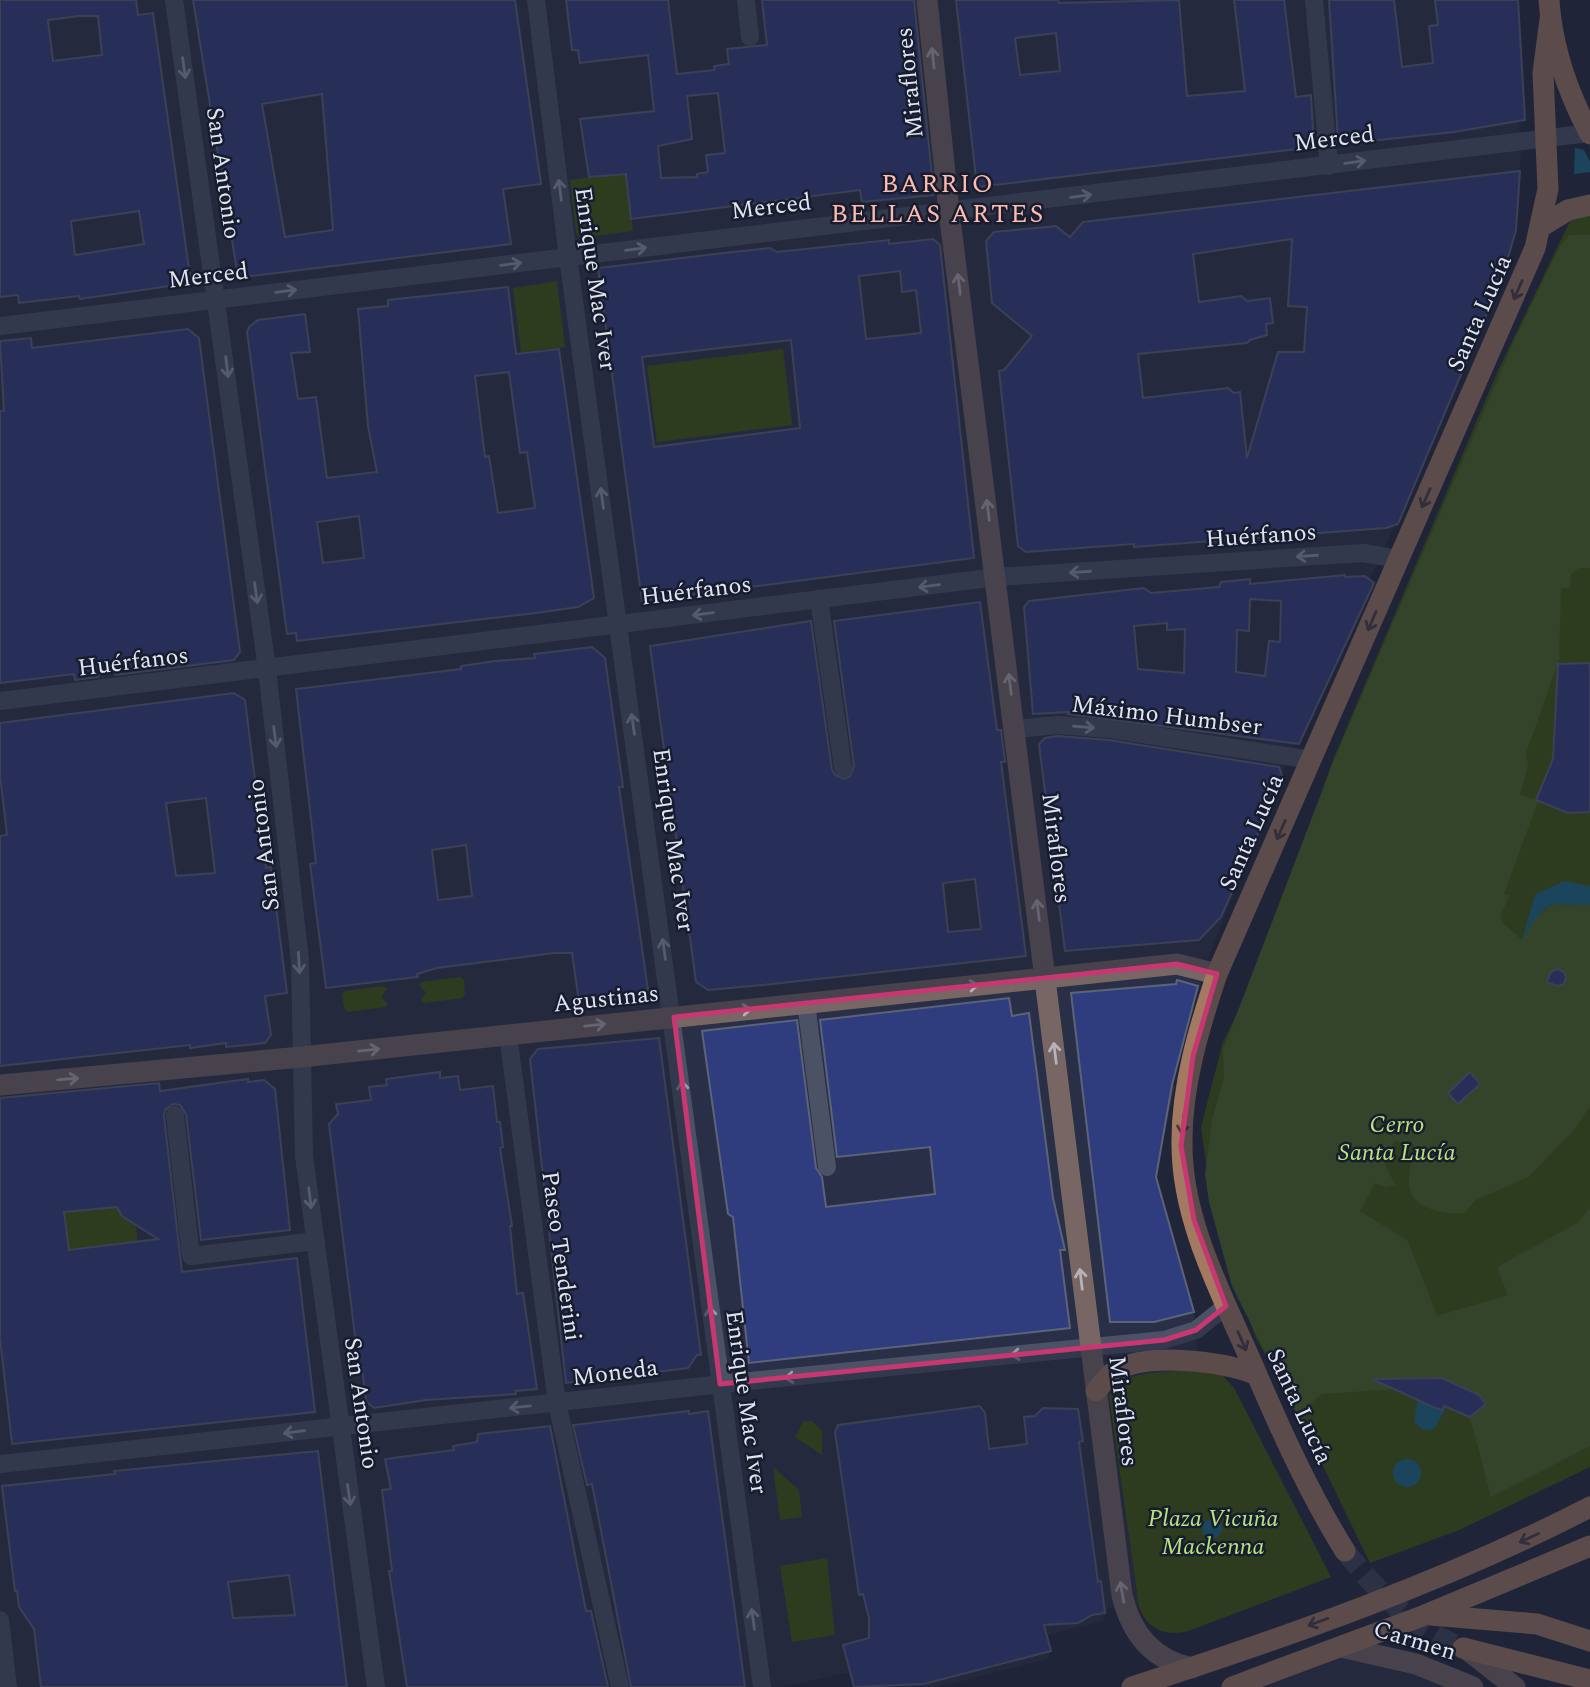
<svg xmlns="http://www.w3.org/2000/svg" width="1590" height="1687" viewBox="0 0 1590 1687" font-family="Spectral,serif">
<rect width="100%" height="100%" fill="#202538"/>
<g fill="#282f46">
<polygon points="0,0 1513,0 1521,157 1513,232 1413,484 1284,768 1208,958 1172,1084 1175,1086 1157,1169 1154,1169 1194,1312 1199,1370 1125,1378 1109,1403 1139,1607 1119,1610 1118,1607 1108,1608 1103,1621 1048,1635 1051,1651 1047,1659 939,1687 854,1687 850,1672 782,1687 0,1687"/>
<polygon points="1341,1657 1373,1659 1465,1687 1259,1687"/>
</g>
<g fill="#3c5a00">
<polygon points="626,172 633,231 580,238 576,233 570,180"/>
<polygon points="1590,209 1590,1467 1459,1530 1370,1563 1296,1410 1255,1336 1213,1211 1201,1127 1223,1042 1266,955 1333,760 1497,373 1569,223 1577,215"/>
<polygon points="557,281 565,347 521,352 513,288"/>
<polygon points="783,349 792,425 657,442 647,366"/>
<polygon points="460,977 464,980 465,994 462,998 424,1003 421,1000 426,992 419,986 422,982"/>
<polygon points="383,986 387,989 381,997 388,1004 385,1007 347,1012 344,1008 342,994 345,991"/>
<polygon points="123,1206 122,1216 135,1217 138,1245 70,1253 64,1212"/>
<path d="M1199,1370l22,4 13,14 97,189 -143,54c-22,6 -41,-2 -49,-24l-30,-210c5,-28 66,-25 90,-27z"/>
<polygon points="804,1421 812,1421 822,1430 822,1455 795,1437"/>
<polygon points="773,1467 799,1490 802,1517 780,1520"/>
<polygon points="827,1558 835,1635 792,1642 780,1566"/>
</g>
<path fill="#4b6b19" d="M1569,235h21v333h-11l-8,6 -1,13 -9,1 -2,72 -33,93 2,12 -8,30 18,6 -34,93 5,2 -9,21 4,7 18,16 9,-18 21,-18 38,1v201l-16,24 -46,47 -52,23 -12,13c-11,1 -22,0 -33,-4 -32,-11 -21,-37 -17,-64l-20,-4 -9,24 10,20 -10,2 -10,-4 -15,28 48,30 29,75 71,-21 -11,-28 82,-45 11,-15v239l-99,51 -21,-80 -9,-3 9,-23 -27,-14h-35l-5,15 -8,-3 -73,5 -25,21 -65,-129 -23,-84 -4,-28 7,-54 12,-43 -1,-27 111,-290 182,-423 42,-87z"/>
<g fill="#146d8b">
<polygon points="1575,148 1584,150 1590,162 1590,172 1574,174"/>
<path d="M1564,881l26,5v19l-38,-1c-16,9 -20,22 -30,36l13,-45z"/>
<polygon points="1418,1398 1420,1402 1426,1404 1428,1401 1442,1410 1446,1408 1434,1429 1424,1430 1414,1422"/>
<circle cx="1407" cy="1473" r="14"/>
<circle cx="1212" cy="1529" r="10"/>
</g>
<g fill="#2f3d7f" stroke="#5c6378" stroke-width="2" fill-rule="evenodd">
<path d="M0,0h136l2,15 15,-2 38,270 -111,16 -1,-3 -60,7 -1,-8 -18,2zM79,16h19l4,39 -49,6 -5,-41zM139,211l5,33 -69,11 -4,-34z"/>
<path d="M193,0h322l26,184 -38,5 8,55 -267,33 -7,-6zM322,94l11,136 -48,7 -23,-133z"/>
<path d="M566,0h102l9,74 38,-4 -1,-4 15,-2 -2,-15 40,-4 -5,-45h152l20,195 -72,7 -2,-12 -229,29 -5,-45 -37,3 -9,-58 74,-8 -6,-56 -68,8 -2,-13h-6zM718,93l7,60 -19,2 2,17 -11,2v3l-36,1 -3,-32 34,-7 -5,-43z"/>
<path d="M956,0h102l1,3 120,-3 8,96 58,-5 -11,-91h50l12,97 15,-2 3,52 -337,40zM1056,33l4,38 -40,4 -5,-37z"/>
<polygon points="1329,0 1394,0 1402,67 1433,63 1429,26 1438,25 1435,0 1518,0 1525,120 1454,132 1342,144 1338,140"/>
<path d="M1520,171l-4,59 -13,45 -105,249 -12,4 -252,19v-3l-108,8 -8,-6 -19,-175 5,-1 28,-34 -40,-33 -6,-62 8,-9 62,-6 14,11 13,-15zM1292,239l-4,67 19,1 -3,45h-26l-31,106 -7,-66 -6,1 -6,-5 -85,10 -5,-44 109,-11 3,-3 17,-5 -1,-11 7,-1 -3,-25 -23,3 -6,-5 -42,6 -6,-48z"/>
<path d="M933,239l7,6 34,313 -332,43 -44,-333 134,-16 38,-4 7,4 112,-12v4zM900,271l2,21 14,-2 5,43 -55,6 -7,-63zM791,340l9,88 -146,19 -12,-90z"/>
<path d="M508,287l8,67 43,-5 35,249 -16,9 -42,6 -239,28 -1,-8 -9,1 -40,-302 2,-5 9,-7 47,-6 5,38 -19,1 7,46 18,-2 11,81 50,-6 -9,-46 -10,-117 30,-3v-6zM509,372l11,81 7,-1 8,56 -37,5 -9,-57 -4,1 -10,-81zM359,516l5,42 -41,5 -6,-41z"/>
<polygon points="188,329 199,338 240,652 234,660 116,675 105,659 98,677 75,680 74,674 0,683 0,411 4,411 0,341 31,338 32,348"/>
<path d="M1345,575v2l20,-1 9,7 -75,161 -231,-30 2,-2 -37,2 -9,-107 5,-6 115,-13 7,5 68,-6 2,-5 29,-3v5zM1250,599l31,2 -1,41 -11,-1 -4,35 -29,-4 1,-42 12,1zM1167,623v7l18,-1 -1,44 -46,-4 -4,-43z"/>
<path d="M980,602l17,128h4l4,32h-4l25,194 -263,29 -55,5 -12,-8 -46,-336 161,-25 21,149 3,5 9,4 6,-3 4,-10 -20,-145zM975,879l6,50 -33,3 -5,-49z"/>
<path d="M592,647l13,11 18,129h-4l30,210 -70,5 -7,-49h-18l-117,15 -20,6 1,3 -92,11 -16,-124 6,-1 -20,-174 165,-20v-3l34,-5 40,-3 -1,-4zM466,845l6,51 -34,4 -6,-50z"/>
<polygon points="1590,663 1590,812 1568,813 1536,800 1553,759 1558,664"/>
<path d="M234,693l11,7 21,168 5,-1 16,126 -22,3 6,39 -6,8 -39,4v-4l-36,5v-3l-190,21v-230l7,-1 -7,-60v-52zM206,798l9,75 -39,3 -10,-73z"/>
<polygon points="1057,736 1109,740 1279,767 1283,778 1221,917 1199,940 1065,951 1039,744 1045,738"/>
<polygon points="1557,969 1564,972 1566,977 1564,984 1557,986 1547,982 1551,972"/>
<polygon points="1177,980 1198,986 1172,1085 1156,1177 1194,1312 1154,1322 1110,1322 1071,993 1176,984"/>
<polygon points="1009,998 1012,1016 1029,1013 1053,1198 1065,1250 1060,1250 1070,1328 749,1363 733,1217 728,1214 702,1031 797,1020 816,1168 822,1177 826,1207 935,1194 930,1147 837,1157 820,1020"/>
<polygon points="659,1038 701,1355 697,1355 688,1368 566,1383 530,1059 538,1049"/>
<polygon points="440,1072 440,1078 458,1076 460,1090 493,1086 497,1122 500,1122 503,1147 500,1148 512,1226 510,1226 517,1294 523,1293 537,1389 515,1391 516,1394 426,1400 374,1408 366,1401 362,1368 359,1369 329,1124 338,1114 336,1104 371,1100 369,1087 387,1085 386,1079"/>
<polygon points="1470,1072 1480,1084 1458,1104 1448,1093"/>
<path d="M248,1079v3l16,-2 11,9 15,141 -89,10 -15,-126 -6,-9 -7,-1 -8,6 -1,6 18,156 115,-14 18,154 -303,32 -12,-106v-240l159,-15 1,8zM117,1207l5,9 36,23 -89,11 -5,-38z"/>
<polygon points="1442,1378 1479,1395 1486,1404 1470,1417 1444,1406 1442,1410 1433,1407 1372,1379"/>
<polygon points="980,1406 985,1413 989,1449 1027,1444 1024,1417 1035,1416 1043,1408 1078,1409 1083,1441 1079,1442 1098,1582 1101,1581 1105,1613 1092,1615 1078,1623 1044,1625 1051,1651 924,1684 854,1687 843,1645 869,1638 869,1618 863,1594 859,1595 835,1432 838,1425"/>
<polygon points="689,1411 689,1414 708,1411 745,1687 631,1687 592,1484 587,1485 573,1425"/>
<polygon points="550,1426 586,1611 591,1611 608,1687 407,1687 389,1571 392,1571 382,1490 391,1489 385,1459 454,1450 453,1446 477,1442 478,1434"/>
<path d="M318,1451l29,236h-306l-7,-58 -15,-22 -2,-16h-2l-13,-105 113,-12 -1,-3zM289,1575l6,40 -62,3 -5,-36z"/>
</g>
<g fill="none" stroke-linecap="round" stroke-linejoin="round">
<path stroke="#3d4254" stroke-width="21" stroke-dasharray="21 10" stroke-linecap="butt" d="M1345,1551c34,42 67,77 118,97"/>
<g stroke="#4b5266" stroke-width="18">
<polyline points="174,0 267,669 300,961 304,1156 376,1687"/>
<polyline points="536,0 568,257 762,1687"/>
<polyline points="746,0 750,37"/>
<polyline points="1314,0 1329,166"/>
<polyline points="0,326 1590,133"/>
<polyline points="819,599 843,768"/>
<polyline points="0,701 997,577 1363,553 1399,559"/>
<polyline points="1016,729 1057,725 1110,729 1312,760"/>
<polyline points="806,1003 827,1167"/>
<polyline points="508,1035 557,1403 620,1687"/>
<polyline points="175,1115 191,1256 316,1241"/>
<polyline points="0,1464 740,1382 1164,1340 1196,1330 1226,1306"/>
<polyline points="0,1620 8,1687"/>
</g>
<g stroke="#776664" stroke-width="21">
<path d="M927,0l22,211 173,1384c9,38 30,65 70,73"/>
<polyline points="0,1085 301,1057 1177,964 1217,974"/>
<polyline points="1341,1647 1416,1664 1473,1687"/>
<polyline points="1466,1649 1515,1687"/>
</g>
<g stroke="#a37a61" stroke-width="21">
<path d="M1549,0c3,47 19,93 41,134"/>
<polyline points="1542,226 1568,210 1590,205"/>
<path d="M1096,1391c6,-7 11,-15 19,-20 33,-19 108,-10 142,4"/>
<path d="M1345,1551c-38,-61 -66,-125 -94,-190 -30,-68 -69,-141 -69,-216 -1,-58 17,-117 35,-171l318,-726 13,-59 -5,-116 7,-54"/>
<polyline points="1431,1615 1537,1624 1590,1641"/>
<polyline points="1463,1648 1590,1680"/>
<path d="M1132,1687c155,-50 313,-105 458,-180"/>
<polyline points="1232,1687 1425,1615 1590,1546"/>
</g>
</g>
<defs><path id="oneway-shaft" d="M-6 0H5M1.5-3L5.5 0L1.5 3" fill="none" stroke-width="1.6" stroke-linecap="round" stroke-linejoin="round" transform="scale(1.75)"/></defs>
<g stroke="#b7b2b9">
<use href="#oneway-shaft" transform="translate(933 58) rotate(-96)"/>
<use href="#oneway-shaft" transform="translate(959 284) rotate(-97)"/>
<use href="#oneway-shaft" transform="translate(988 510) rotate(-97)"/>
<use href="#oneway-shaft" transform="translate(1010 684) rotate(-97)"/>
<use href="#oneway-shaft" transform="translate(1038 910) rotate(-97)"/>
<use href="#oneway-shaft" transform="translate(968 986) rotate(-6)"/>
<use href="#oneway-shaft" transform="translate(741 1010) rotate(-6)"/>
<use href="#oneway-shaft" transform="translate(595 1025) rotate(-6)"/>
<use href="#oneway-shaft" transform="translate(369 1050) rotate(-6)"/>
<use href="#oneway-shaft" transform="translate(1055 1053) rotate(-97)"/>
<use href="#oneway-shaft" transform="translate(68 1079) rotate(-5)"/>
<use href="#oneway-shaft" transform="translate(1081 1279) rotate(-97)"/>
<use href="#oneway-shaft" transform="translate(1122 1592) rotate(-100)"/>
</g>
<g stroke="#969cac">
<use href="#oneway-shaft" transform="translate(184 68) rotate(82)"/>
<use href="#oneway-shaft" transform="translate(1355 162) rotate(-7)"/>
<use href="#oneway-shaft" transform="translate(560 190) rotate(-97)"/>
<use href="#oneway-shaft" transform="translate(1081 196) rotate(-7)"/>
<use href="#oneway-shaft" transform="translate(636 249) rotate(-7)"/>
<use href="#oneway-shaft" transform="translate(511 264) rotate(-7)"/>
<use href="#oneway-shaft" transform="translate(286 291) rotate(-7)"/>
<use href="#oneway-shaft" transform="translate(227 367) rotate(83)"/>
<use href="#oneway-shaft" transform="translate(602 498) rotate(-98)"/>
<use href="#oneway-shaft" transform="translate(1307 556) rotate(176)"/>
<use href="#oneway-shaft" transform="translate(1080 572) rotate(176)"/>
<use href="#oneway-shaft" transform="translate(929 586) rotate(173)"/>
<use href="#oneway-shaft" transform="translate(256 593) rotate(82)"/>
<use href="#oneway-shaft" transform="translate(703 614) rotate(173)"/>
<use href="#oneway-shaft" transform="translate(633 724) rotate(-98)"/>
<use href="#oneway-shaft" transform="translate(1084 727) rotate(5)"/>
<use href="#oneway-shaft" transform="translate(275 737) rotate(83)"/>
<use href="#oneway-shaft" transform="translate(664 949) rotate(-98)"/>
<use href="#oneway-shaft" transform="translate(299 963) rotate(87)"/>
<use href="#oneway-shaft" transform="translate(683 1091) rotate(-97)"/>
<use href="#oneway-shaft" transform="translate(310 1198) rotate(83)"/>
<use href="#oneway-shaft" transform="translate(711 1317) rotate(-97)"/>
<use href="#oneway-shaft" transform="translate(1021 1354) rotate(174)"/>
<use href="#oneway-shaft" transform="translate(795 1377) rotate(174)"/>
<use href="#oneway-shaft" transform="translate(520 1407) rotate(174)"/>
<use href="#oneway-shaft" transform="translate(294 1432) rotate(173)"/>
<use href="#oneway-shaft" transform="translate(349 1495) rotate(82)"/>
<use href="#oneway-shaft" transform="translate(753 1619) rotate(-98)"/>
</g>
<g stroke="#483d40">
<use href="#oneway-shaft" transform="translate(1518 290) rotate(114)"/>
<use href="#oneway-shaft" transform="translate(1426 498) rotate(114)"/>
<use href="#oneway-shaft" transform="translate(1372 621) rotate(113)"/>
<use href="#oneway-shaft" transform="translate(1281 830) rotate(114)"/>
<use href="#oneway-shaft" transform="translate(1183 1124) rotate(96)"/>
<use href="#oneway-shaft" transform="translate(1242 1341) rotate(66)"/>
<use href="#oneway-shaft" transform="translate(1529 1538) rotate(155)"/>
<use href="#oneway-shaft" transform="translate(1318 1622) rotate(160)"/>
</g>
<path d="M0 0H1590V1687H0ZM1177,964l40,10 -24,82 -12,90 13,74 32,86 -30,24 -32,10 -444,44 -46,-367z" fill="#202538" fill-opacity=".55" fill-rule="evenodd"/>
<path fill="none" stroke="#c73772" stroke-width="5" stroke-linejoin="round" d="M1177,964l40,10 -24,82 -12,90 13,74 32,86 -30,24 -32,10 -444,44 -46,-367z"/>
<g text-anchor="middle" stroke-width="5" stroke-linejoin="round" paint-order="stroke">
<g font-size="24" fill="#e1e5f2" stroke="#171c2e">
<text transform="translate(909 83) rotate(-96)" y="8">Miraflores</text>
<text transform="translate(1334 138) rotate(-7)" y="8">Merced</text>
<text transform="translate(224 173) rotate(82)" y="8">San Antonio</text>
<text transform="translate(771 206) rotate(-7)" y="8">Merced</text>
<text transform="translate(208 275) rotate(-7)" y="8">Merced</text>
<text transform="translate(596 279) rotate(82)" y="8">Enrique Mac Iver</text>
<text transform="translate(1479 313) rotate(-66)" y="8">Santa Lucía</text>
<text transform="translate(1261 535) rotate(-4)" y="8">Huérfanos</text>
<text transform="translate(696 590) rotate(-7)" y="8">Huérfanos</text>
<text transform="translate(133 661) rotate(-7)" y="8">Huérfanos</text>
<text transform="translate(1167 715) rotate(7)" y="8">Máximo Humbser</text>
<text transform="translate(1251 832) rotate(-66)" y="8">Santa Lucía</text>
<text transform="translate(674 840) rotate(82)" y="8">Enrique Mac Iver</text>
<text transform="translate(263 845) rotate(-97)" y="8">San Antonio</text>
<text transform="translate(1057 848) rotate(83)" y="8">Miraflores</text>
<text transform="translate(606 998) rotate(-6)" y="8">Agustinas</text>
<text transform="translate(562 1256) rotate(82)" y="8">Paseo Tenderini</text>
<text transform="translate(615 1372) rotate(-7)" y="8">Moneda</text>
<text transform="translate(747 1402) rotate(82)" y="8">Enrique Mac Iver</text>
<text transform="translate(362 1403) rotate(82)" y="8">San Antonio</text>
<text transform="translate(1300 1406) rotate(65)" y="8">Santa Lucía</text>
<text transform="translate(1124 1411) rotate(83)" y="8">Miraflores</text>
<text transform="translate(1415 1640) rotate(17)" y="8">Carmen</text>
</g>
<g font-size="24" font-style="italic" fill="#b7e57c" stroke="#171c2e">
<text x="1397" y="1132">Cerro<tspan x="1397" dy="28">Santa Lucía</tspan></text>
<text x="1213" y="1526">Plaza Vicuña<tspan x="1213" dy="28">Mackenna</tspan></text>
</g>
<g font-size="26" letter-spacing="2" fill="#febbaf" stroke="#171c2e">
<text x="938" y="192">BARRIO<tspan x="938" dy="30">BELLAS ARTES</tspan></text>
</g>
</g>
</svg>
